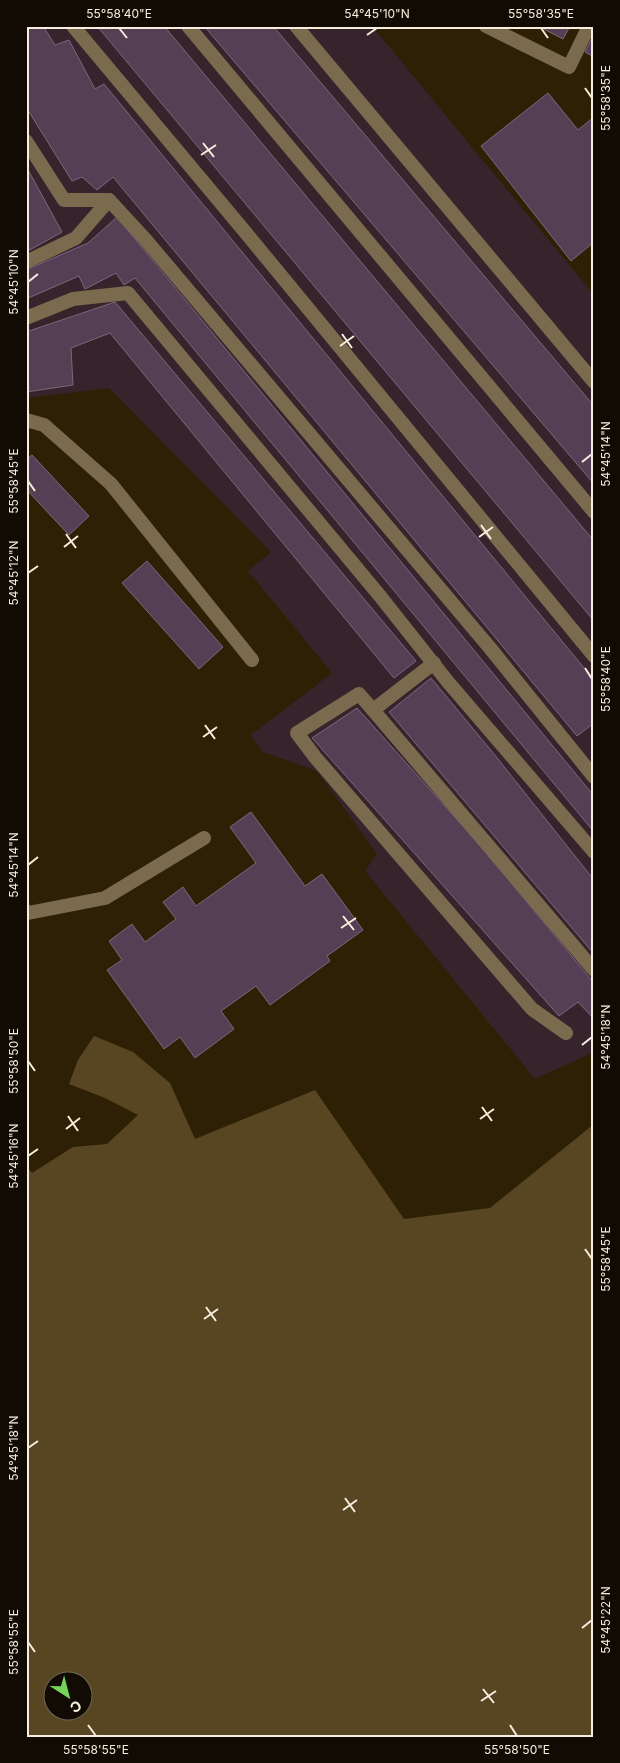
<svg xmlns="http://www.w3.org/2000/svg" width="620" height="1763" viewBox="0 0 620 1763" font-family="Inter,sans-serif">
<rect width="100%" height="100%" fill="#2d2005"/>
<polygon fill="#35242c" points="26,26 372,26 594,295 594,1052 535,1079 365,871 377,854 317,771 263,752 251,735 332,673 248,571 271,552 109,388 26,398"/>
<path fill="#584623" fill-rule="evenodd" d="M94,1036l39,16 37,31 25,56 120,-49 89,129 86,-11 104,-84v613h-568v-571l6,7 41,-26 34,-3 31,-29 -33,-17 -36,-14 9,-24zM52,1680h30v30h-30z"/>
<g fill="#543f55" stroke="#7e667e">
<polygon points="26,26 43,26 55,45 69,40 95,89 104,84 594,680 594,723 577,736 113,177 97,190 82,177 72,181 26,107"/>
<polygon points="97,26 164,26 594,541 594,621"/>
<polygon points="204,26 273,26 594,406 594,484"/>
<polygon points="538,26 570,26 563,39"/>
<polygon points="594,34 594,57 585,52"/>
<polygon points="548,93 578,130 594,117 594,242 571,261 481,146"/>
<polygon points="26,166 62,232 26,252"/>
<polygon points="117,217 594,796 594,832 135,278 124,285 116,273 85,289 79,276 26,299 26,270 88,243"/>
<polygon points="115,302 416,661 394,678 110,333 71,348 73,385 26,392 26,332"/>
<polygon points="32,455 89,516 69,535 26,489 26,460"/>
<polygon points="147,561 223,647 199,669 122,583"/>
<polygon points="431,678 494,754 594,880 594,954 389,712"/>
<polygon points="357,708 478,843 594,983 594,1019 578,1002 559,1016 312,738"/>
<polygon points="251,812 305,886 322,874 363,930 327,956 330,961 270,1005 256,986 221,1011 234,1029 195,1058 180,1037 164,1049 107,970 122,960 109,941 132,924 145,942 176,919 163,902 183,887 196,906 256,863 230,827"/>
</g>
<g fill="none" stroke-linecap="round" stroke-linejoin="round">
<g stroke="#7a6b4e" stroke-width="14">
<polyline points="73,26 246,233 594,656"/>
<polyline points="188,26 594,512"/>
<polyline points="296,26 594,382"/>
<polyline points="486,26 569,67 589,26"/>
<polyline points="26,141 64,200 109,200 145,239 490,648 594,777"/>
<polyline points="26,262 76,238 109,200"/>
<polyline points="26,318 73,299 128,293 380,596 448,682 594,852"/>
<polyline points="26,420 44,425 111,484 252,660"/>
<polyline points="434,663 373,710 594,970"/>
<polyline points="373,710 359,694 297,733 315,757 532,1009 566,1033"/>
<polyline points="26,911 28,913 105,898 204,838"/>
</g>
</g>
<path fill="none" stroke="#f7eede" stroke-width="2" d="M119,28l8,10M541,28l7,10M367,35l10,-7M585,88l7,10M203,143l11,14M201,155l15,-10M28,282l10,-8M342,334l10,14M340,346l14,-10M582,462l10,-8M28,481l7,10M481,525l10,14M66,534l10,14M479,537l14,-10M64,547l14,-11M28,573l10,-7M585,668l7,11M205,725l10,14M203,737l14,-10M28,865l10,-8M343,916l11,14M341,928l15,-10M582,1045l10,-8M28,1061l7,10M482,1107l10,14M68,1116l10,15M480,1119l14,-10M66,1129l14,-11M28,1156l10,-7M585,1249l7,10M206,1307l10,14M204,1319l14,-10M28,1448l10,-7M345,1498l10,14M343,1510l14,-10M582,1628l10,-8M28,1642l7,10M483,1689l11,14M481,1701l15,-10M88,1725l8,11M510,1725l7,11"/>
<rect width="620" height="1763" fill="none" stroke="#110b03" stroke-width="55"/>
<g transform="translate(68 1696) rotate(144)"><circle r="24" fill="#110b03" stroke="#6d665b"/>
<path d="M0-4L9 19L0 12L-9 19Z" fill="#77d259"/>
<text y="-8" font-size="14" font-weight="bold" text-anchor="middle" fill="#f7eede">С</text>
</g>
<rect x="28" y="28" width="564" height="1708" fill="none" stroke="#f7eede" stroke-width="2"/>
<g font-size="12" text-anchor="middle" fill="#f7eede">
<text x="119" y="18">55°58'40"E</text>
<text x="377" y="18">54°45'10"N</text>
<text x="541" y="18">55°58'35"E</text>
<text transform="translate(606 98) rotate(-90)" y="4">55°58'35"E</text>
<text transform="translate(14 282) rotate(-90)" y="4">54°45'10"N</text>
<text transform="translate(606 454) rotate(-90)" y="4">54°45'14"N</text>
<text transform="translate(14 481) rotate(-90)" y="4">55°58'45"E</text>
<text transform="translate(14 573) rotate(-90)" y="4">54°45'12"N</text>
<text transform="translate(606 679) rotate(-90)" y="4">55°58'40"E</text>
<text transform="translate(14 865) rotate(-90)" y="4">54°45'14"N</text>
<text transform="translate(606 1037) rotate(-90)" y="4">54°45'18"N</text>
<text transform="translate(14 1061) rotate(-90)" y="4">55°58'50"E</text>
<text transform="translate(14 1156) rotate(-90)" y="4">54°45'16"N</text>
<text transform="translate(606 1259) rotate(-90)" y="4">55°58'45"E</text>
<text transform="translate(14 1448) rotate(-90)" y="4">54°45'18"N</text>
<text transform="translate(606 1620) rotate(-90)" y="4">54°45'22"N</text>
<text transform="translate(14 1642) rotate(-90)" y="4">55°58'55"E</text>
<text x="96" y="1754">55°58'55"E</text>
<text x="517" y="1754">55°58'50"E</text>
</g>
</svg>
